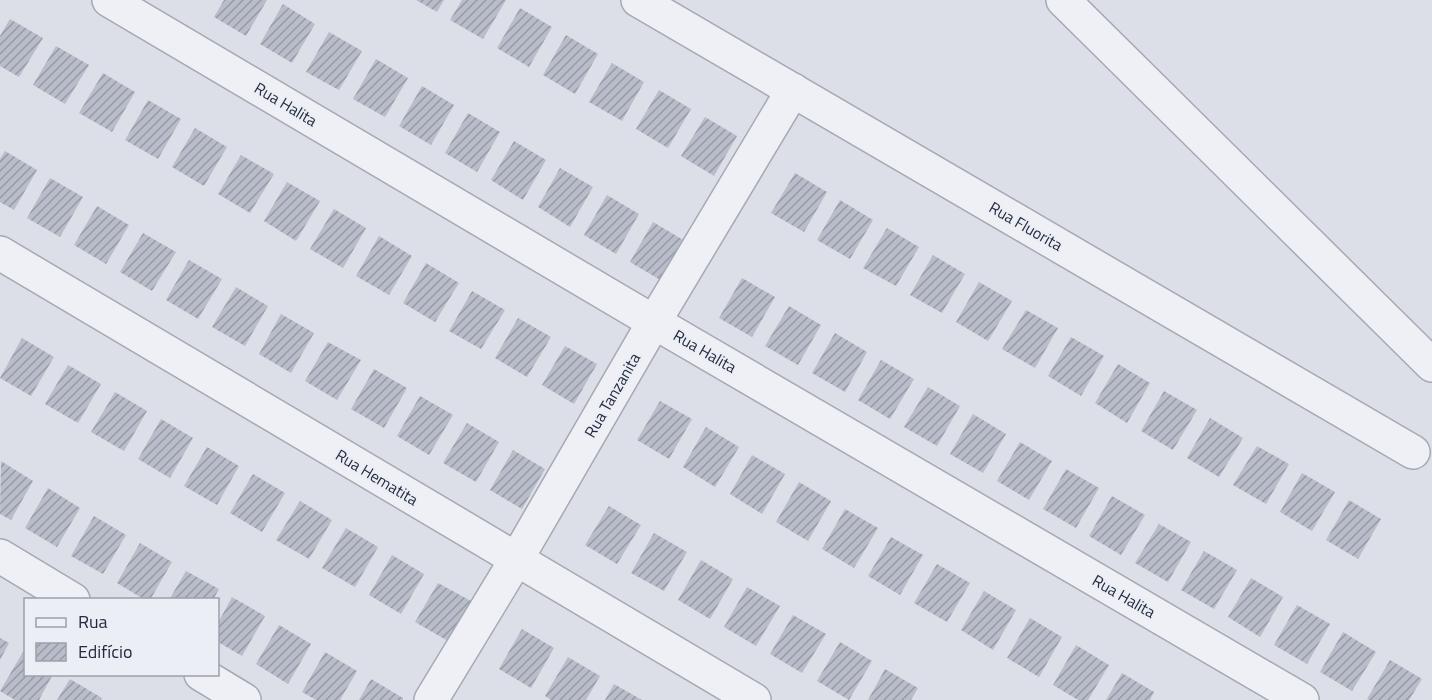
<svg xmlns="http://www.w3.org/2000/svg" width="1432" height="700" viewBox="0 0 1432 700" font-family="'Titillium Web',sans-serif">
<defs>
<pattern id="building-hatch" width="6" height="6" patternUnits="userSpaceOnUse" patternTransform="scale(1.5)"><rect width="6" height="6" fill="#b9bdca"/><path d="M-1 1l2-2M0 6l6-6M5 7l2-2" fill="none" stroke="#969aa5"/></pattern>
</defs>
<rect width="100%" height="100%" fill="#dcdfe7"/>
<g fill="url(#building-hatch)">
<polygon points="224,0 267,0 246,36 214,17"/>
<polygon points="416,0 444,0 437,12"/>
<polygon points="462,0 506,0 483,39 450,20"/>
<polygon points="283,4 315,24 292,63 260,44"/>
<polygon points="520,8 552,27 529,67 497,48"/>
<polygon points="10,19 43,38 19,77 0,66 0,36"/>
<polygon points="329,32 362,51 339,90 306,72"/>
<polygon points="566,35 598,54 575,94 543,75"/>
<polygon points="56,46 89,65 65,104 33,85"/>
<polygon points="376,59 408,78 385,117 353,99"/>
<polygon points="612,63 644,82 622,121 589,102"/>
<polygon points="103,73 135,92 112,132 79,113"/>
<polygon points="422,86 454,105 431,145 399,126"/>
<polygon points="659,90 691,109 668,148 636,129"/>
<polygon points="148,100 181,119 158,159 125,140"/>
<polygon points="468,113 500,132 477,172 445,153"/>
<polygon points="705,117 737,136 714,176 681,156"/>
<polygon points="195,128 227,147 204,186 172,167"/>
<polygon points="514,141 546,160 523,200 491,180"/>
<polygon points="5,151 37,170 14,210 0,202 0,159"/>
<polygon points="241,155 274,174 250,213 218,194"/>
<polygon points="560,168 593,187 570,227 538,207"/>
<polygon points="795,173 827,192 804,232 771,213"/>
<polygon points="50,178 83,197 60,237 27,218"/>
<polygon points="287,182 320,201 296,241 264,221"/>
<polygon points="607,195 639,214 616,254 584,235"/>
<polygon points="840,200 873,220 850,259 817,240"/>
<polygon points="97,206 129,225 106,264 74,245"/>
<polygon points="334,209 366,228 343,268 310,249"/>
<polygon points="653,222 685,241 662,281 630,262"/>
<polygon points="887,228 919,247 896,286 863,268"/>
<polygon points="143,233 176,252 152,291 120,272"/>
<polygon points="379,236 412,256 389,295 356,276"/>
<polygon points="933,255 965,274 942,313 910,295"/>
<polygon points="189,260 222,279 198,319 166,300"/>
<polygon points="426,263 459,283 435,322 403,303"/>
<polygon points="742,278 775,297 752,337 719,318"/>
<polygon points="979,282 1012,301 988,341 956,322"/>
<polygon points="236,287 268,306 245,346 212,327"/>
<polygon points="472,291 505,310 481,349 449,331"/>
<polygon points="789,306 821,325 798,365 765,346"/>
<polygon points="1026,310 1058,328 1035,368 1002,349"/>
<polygon points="281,314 314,333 291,373 259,354"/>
<polygon points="518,318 551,337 527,377 495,358"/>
<polygon points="835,333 867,352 845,392 812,373"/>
<polygon points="1071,337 1104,356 1081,396 1048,376"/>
<polygon points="22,338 54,357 31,396 0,378"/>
<polygon points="328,342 361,360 337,400 305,381"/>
<polygon points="565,346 597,364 574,404 542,385"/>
<polygon points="881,360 914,379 890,419 858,400"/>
<polygon points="1118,364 1150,383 1127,423 1095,403"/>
<polygon points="68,365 101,384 78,423 45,404"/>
<polygon points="374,369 407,388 384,428 351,409"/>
<polygon points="928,387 960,406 937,446 904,427"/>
<polygon points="1164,391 1197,410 1173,450 1141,431"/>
<polygon points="115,392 147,411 124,451 91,432"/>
<polygon points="420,396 453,415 429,455 397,436"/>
<polygon points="660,401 692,419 669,459 637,440"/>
<polygon points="973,414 1006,434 983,473 950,454"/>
<polygon points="1210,418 1243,438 1219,477 1187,458"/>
<polygon points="161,419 193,438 170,478 138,459"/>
<polygon points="467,423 499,442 476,482 443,463"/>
<polygon points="706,427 739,447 715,487 683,467"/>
<polygon points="1020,442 1052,461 1029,500 997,481"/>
<polygon points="1257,446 1289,464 1266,504 1233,485"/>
<polygon points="207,447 239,466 217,505 184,486"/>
<polygon points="513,450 545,469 522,509 490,490"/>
<polygon points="752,455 785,474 762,514 730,494"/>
<polygon points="1,461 33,481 11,520 0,514"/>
<polygon points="1066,469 1099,488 1076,528 1043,509"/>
<polygon points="1302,473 1335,492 1312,531 1280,512"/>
<polygon points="253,474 285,493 262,532 230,513"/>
<polygon points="799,482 831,501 808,541 776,522"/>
<polygon points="48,488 80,508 57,547 25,528"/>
<polygon points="1112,496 1145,515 1121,555 1089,536"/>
<polygon points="1349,500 1381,519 1358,559 1326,540"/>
<polygon points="300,501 332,520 309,559 276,540"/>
<polygon points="609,506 641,525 617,564 585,545"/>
<polygon points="845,509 878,528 854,568 822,549"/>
<polygon points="94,516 126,535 103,574 71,556"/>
<polygon points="1159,524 1191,542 1168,582 1135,563"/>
<polygon points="346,528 378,547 355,587 322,568"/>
<polygon points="654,533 687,552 664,591 631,573"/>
<polygon points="891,537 923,555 900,595 868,576"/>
<polygon points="140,543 172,562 150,600 145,600 117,583"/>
<polygon points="1204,551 1237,570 1214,609 1181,590"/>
<polygon points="392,555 424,574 401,614 369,595"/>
<polygon points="701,560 733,579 710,619 678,600"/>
<polygon points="937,564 970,583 947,622 914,603"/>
<polygon points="186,571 219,589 213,600 169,600"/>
<polygon points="1251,578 1283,597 1260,637 1228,617"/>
<polygon points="438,583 471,601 448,641 415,622"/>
<polygon points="747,587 780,606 756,646 724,627"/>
<polygon points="984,591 1016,610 993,650 961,630"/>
<polygon points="232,597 265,616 242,656 218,642 218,623"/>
<polygon points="1297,605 1330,624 1307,664 1274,645"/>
<polygon points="793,615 826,634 802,673 770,654"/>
<polygon points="1030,618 1062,637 1039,677 1007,658"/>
<polygon points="279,625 311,644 288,684 256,664"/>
<polygon points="522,629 554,648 531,688 499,669"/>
<polygon points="1343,632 1376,652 1352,691 1320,672"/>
<polygon points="0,638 9,643 0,660"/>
<polygon points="840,642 872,661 849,700 817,681"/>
<polygon points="1076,645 1109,665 1088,700 1078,700 1053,685"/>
<polygon points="23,652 26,653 26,674 53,674 39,700 15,700 0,691"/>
<polygon points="325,652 357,671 340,700 316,700 302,692"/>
<polygon points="568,657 600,676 586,700 551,700 545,696"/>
<polygon points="1390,660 1422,679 1409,700 1369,700 1367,699"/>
<polygon points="885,669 918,688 911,700 868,700"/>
<polygon points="1122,673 1154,692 1150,700 1106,700"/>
<polygon points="70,679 102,698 101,700 57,700"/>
<polygon points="371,679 403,698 403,700 359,700"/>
<polygon points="614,684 642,700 605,700"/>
</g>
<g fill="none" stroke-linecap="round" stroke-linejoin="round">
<defs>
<g id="street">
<polyline points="109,0 654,322 1302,700"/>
<polyline points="638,0 1413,452"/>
<polyline points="1063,0 1432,365"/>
<polyline points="0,253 754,700"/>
<polyline points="0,556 73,600"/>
<polyline points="201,674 244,700"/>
<polyline points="431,700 516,560 654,322 793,90"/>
</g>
</defs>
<use href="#street" stroke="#a5a9b4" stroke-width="36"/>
<use href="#street" stroke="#eff0f5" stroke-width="33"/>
</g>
<g text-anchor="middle" stroke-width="4.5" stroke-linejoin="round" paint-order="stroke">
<g font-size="16" fill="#252a3e" stroke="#ebeef5">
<text transform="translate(286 104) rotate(31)" y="6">Rua Halita</text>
<text transform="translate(1026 226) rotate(30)" y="6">Rua Fluorita</text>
<text transform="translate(705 351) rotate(30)" y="6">Rua Halita</text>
<text transform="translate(612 395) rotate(-60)" y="6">Rua Tanzanita</text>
<text transform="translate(377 477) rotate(31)" y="6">Rua Hematita</text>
<text transform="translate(1124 596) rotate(30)" y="6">Rua Halita</text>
</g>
</g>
<rect x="24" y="598" width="195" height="78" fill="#ebeef5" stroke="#9ca0ac" stroke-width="1.5"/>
<rect x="36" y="618" width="30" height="9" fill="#eff0f5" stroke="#9ca0ac" stroke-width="1.5"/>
<text x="78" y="628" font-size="18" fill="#252a3e">Rua</text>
<rect x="36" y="643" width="30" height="18" fill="url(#building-hatch)" stroke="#9ca0ac" stroke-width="1.5"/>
<text x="78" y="658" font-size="18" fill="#252a3e">Edifício</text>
</svg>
